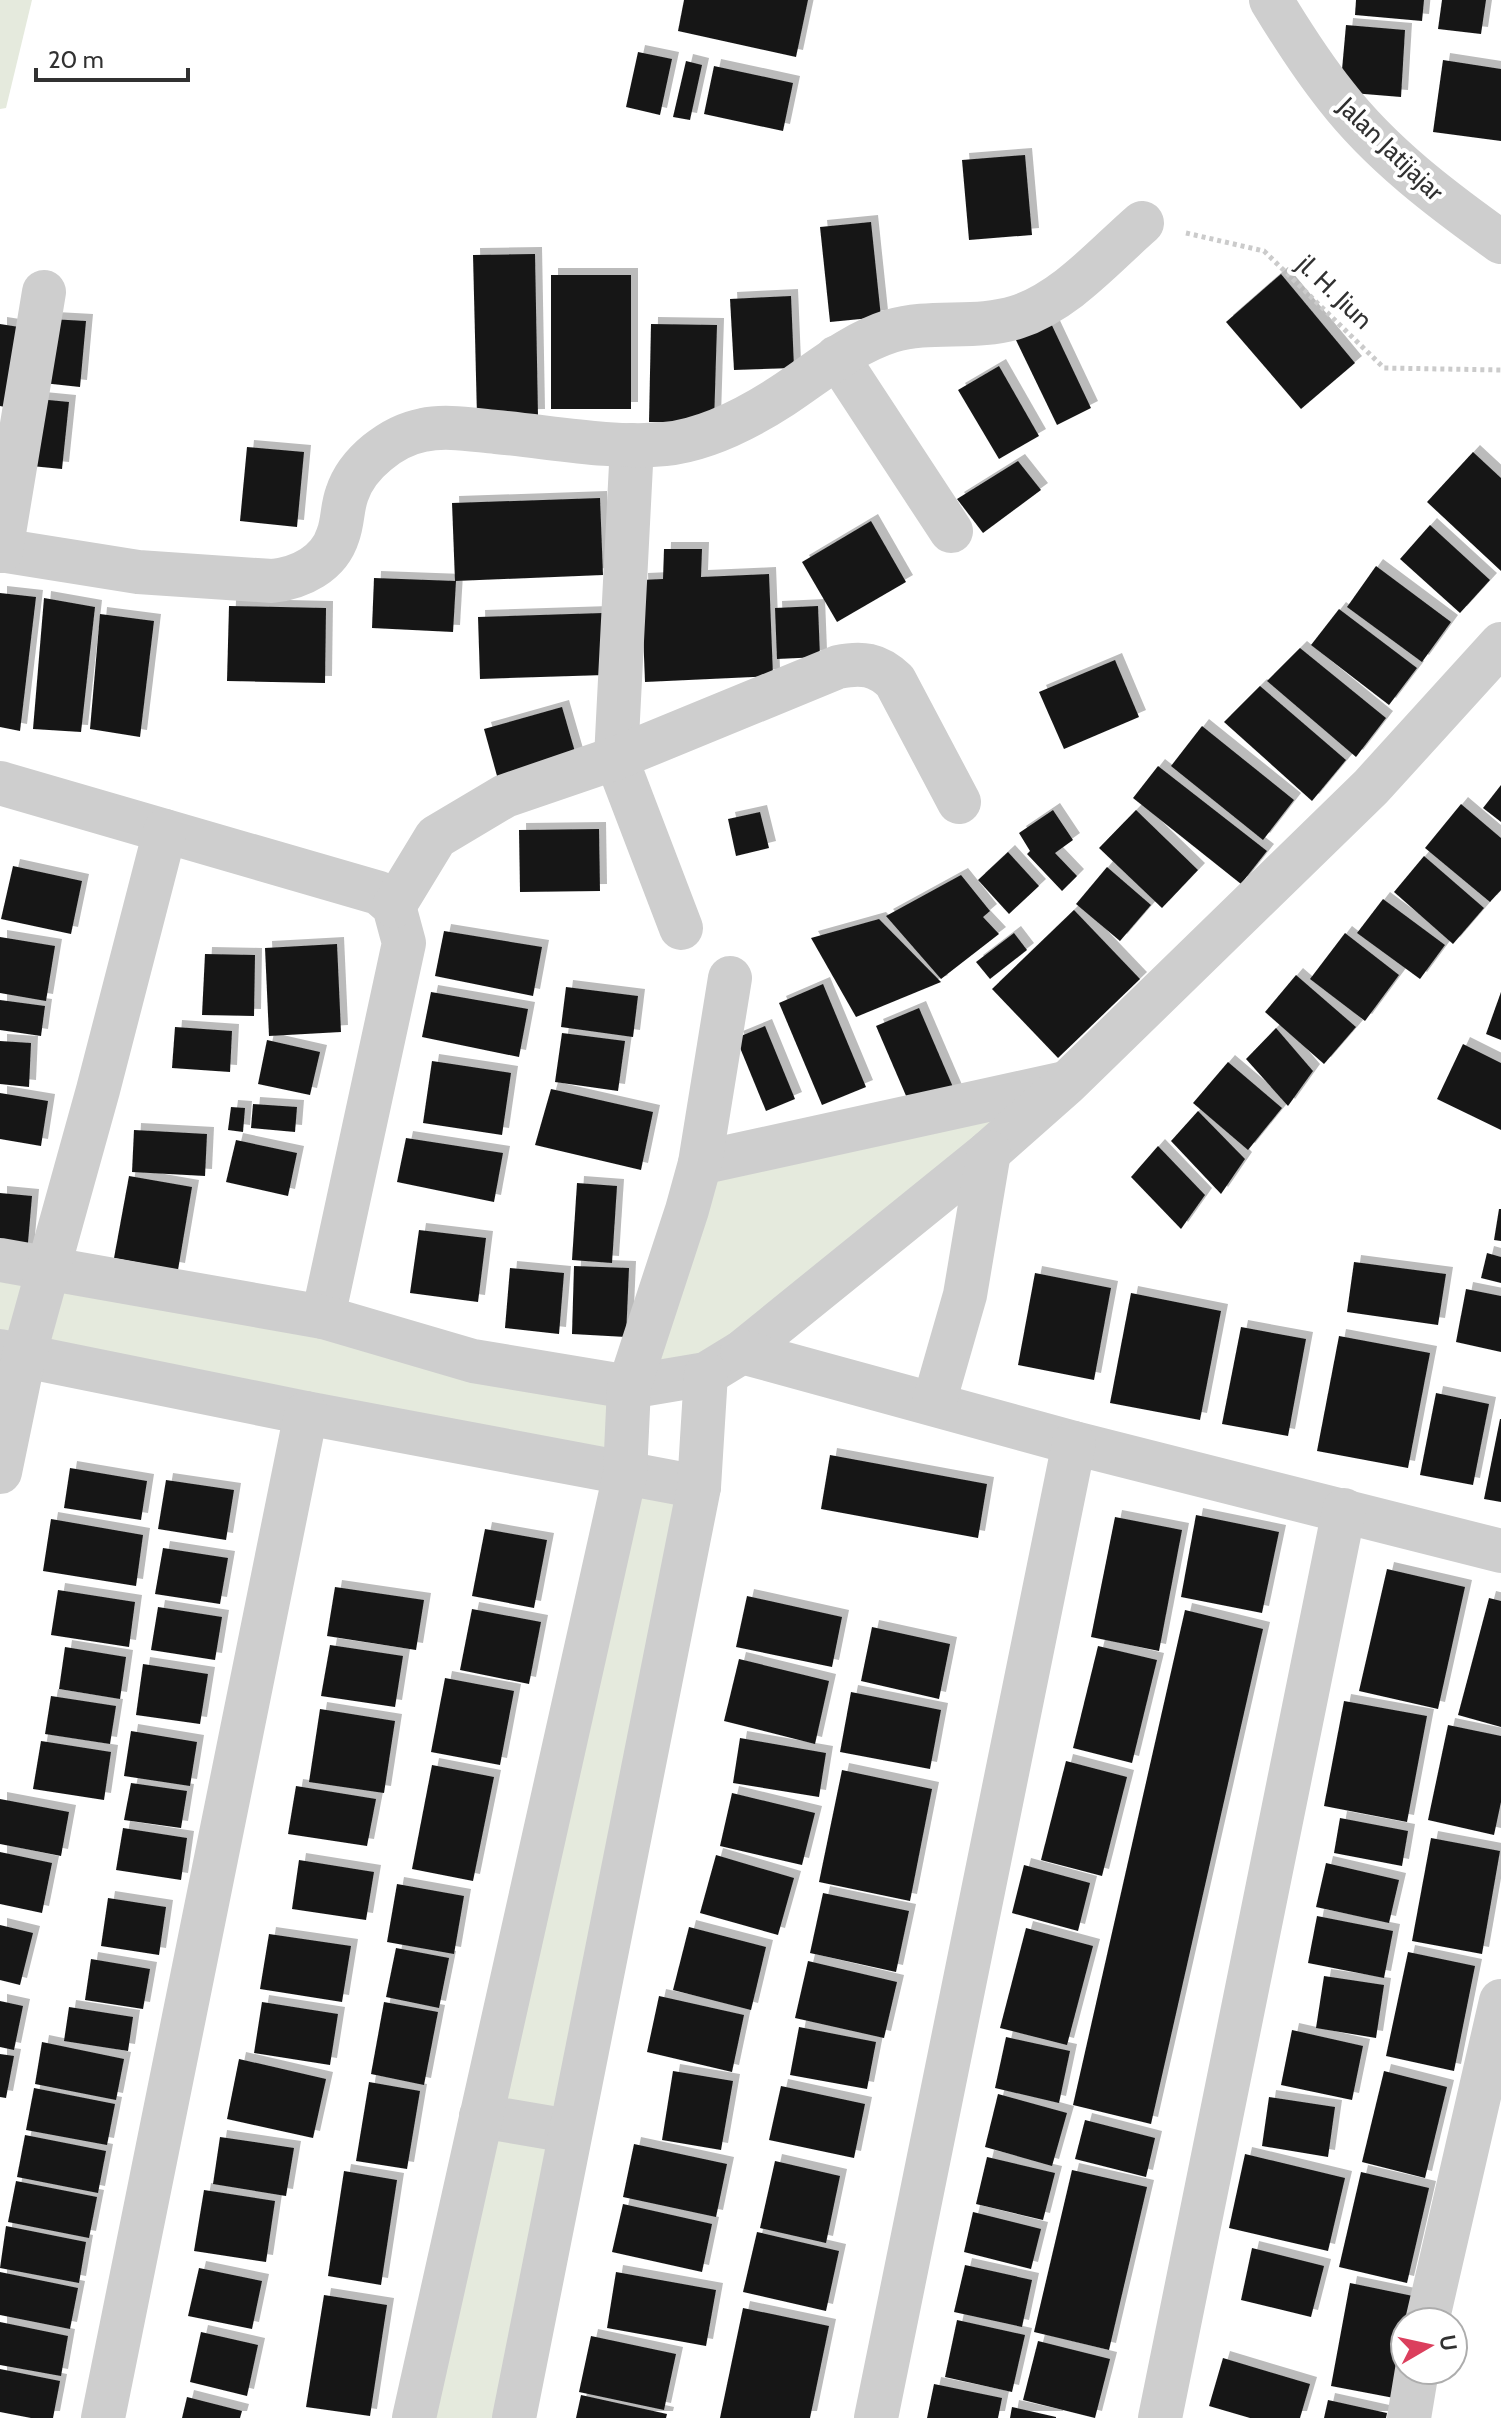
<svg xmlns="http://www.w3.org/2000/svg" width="1501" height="2418" viewBox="0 0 1501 2418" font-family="Cabin,sans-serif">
<defs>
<filter id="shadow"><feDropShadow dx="7" dy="-7" stdDeviation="0" flood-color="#0004"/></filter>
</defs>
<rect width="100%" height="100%" fill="#fff"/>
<g fill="#e5eadd">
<polygon points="0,0 32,0 6,108 0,109"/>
<polygon points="1067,1083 742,1352 629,1387 625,1474 699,1487 514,2418 414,2418 624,1474 0,1351 0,1260 628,1387 700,1163"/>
</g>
<g fill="#181818" filter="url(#shadow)">
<polygon points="684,0 808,0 796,57 678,31"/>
<polygon points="1356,0 1424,0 1422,21 1355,15"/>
<polygon points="1442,0 1486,0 1481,34 1438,29"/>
<polygon points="1346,25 1405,30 1401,97 1340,92"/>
<polygon points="638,52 672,59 660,115 626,107"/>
<polygon points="1443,60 1501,69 1501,141 1433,132"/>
<polygon points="686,61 702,65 690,120 673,117"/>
<polygon points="714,66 793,83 783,131 704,114"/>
<polygon points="1025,155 1032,235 969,240 962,160"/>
<polygon points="871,222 881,317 830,322 820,227"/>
<polygon points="535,254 538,416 477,417 473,255"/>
<polygon points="1281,274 1355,363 1301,409 1226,322"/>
<rect x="551" y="275" width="80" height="134"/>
<polygon points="791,296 794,368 734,370 730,299"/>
<polygon points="1048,317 1091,408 1057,425 1013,334"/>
<polygon points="50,319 86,321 80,387 43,383"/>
<polygon points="0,324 19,327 5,407 0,406"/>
<polygon points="651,324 717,325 714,423 649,422"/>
<polygon points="999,366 1039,436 999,459 958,390"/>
<polygon points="28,398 69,402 62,469 21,465"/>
<polygon points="247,447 304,452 297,527 240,521"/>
<polygon points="1473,452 1501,478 1501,571 1427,502"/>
<polygon points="1018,461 1041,490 983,533 957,499"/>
<polygon points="600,498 603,575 455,581 452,503"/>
<polygon points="871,521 906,582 837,622 802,562"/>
<polygon points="1430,525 1490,580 1460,613 1400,559"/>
<polygon points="664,549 702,549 701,577 769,574 773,676 645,682 641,580 663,579"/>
<polygon points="1376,566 1451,622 1422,662 1347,607"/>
<polygon points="374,578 456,581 453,632 372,628"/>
<polygon points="0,593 36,597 20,731 0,727"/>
<polygon points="44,598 95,607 81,732 33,729"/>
<polygon points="229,606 326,608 325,683 227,681"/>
<polygon points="818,606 820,657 777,659 775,608"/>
<polygon points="1339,609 1417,668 1389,705 1311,645"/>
<polygon points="603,613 605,675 480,679 478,617"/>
<polygon points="100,614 154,621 140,737 90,729"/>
<polygon points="1300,648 1386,718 1356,757 1267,681"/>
<polygon points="1115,660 1139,717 1064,749 1039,692"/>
<polygon points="1260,686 1346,760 1312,801 1224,722"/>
<polygon points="562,707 578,762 499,783 484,729"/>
<polygon points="1202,726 1294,800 1263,840 1171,766"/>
<polygon points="1158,766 1267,851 1241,884 1133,798"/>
<polygon points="1501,785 1501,822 1483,808"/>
<polygon points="1461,804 1501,838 1501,890 1490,902 1425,848"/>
<polygon points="1053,810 1073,840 1055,853 1077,876 1062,891 1027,854 1030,851 1019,833"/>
<polygon points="1136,810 1198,870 1162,908 1099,848"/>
<polygon points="760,812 769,848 736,856 728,819"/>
<polygon points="599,829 600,891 520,892 519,830"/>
<polygon points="1008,852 1039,886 1009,914 978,880"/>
<polygon points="1424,856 1484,908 1453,944 1394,892"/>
<polygon points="13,866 82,881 71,934 1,919"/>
<polygon points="1107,867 1151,905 1120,941 1076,904"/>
<polygon points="961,875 990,911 983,917 999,934 941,979 886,916"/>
<polygon points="1383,899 1445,945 1420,979 1357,933"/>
<polygon points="1074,910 1140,979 1058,1058 992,989"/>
<polygon points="879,919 941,982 856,1017 811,938"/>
<polygon points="444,931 542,947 533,996 435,976"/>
<polygon points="1014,933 1027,950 990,979 976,962"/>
<polygon points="1345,933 1399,975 1365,1021 1310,979"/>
<polygon points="0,937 55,946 46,1001 0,993"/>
<polygon points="337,944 341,1032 269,1036 265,948"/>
<polygon points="205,954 255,955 254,1016 202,1015"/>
<polygon points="1296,975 1356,1027 1324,1064 1265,1012"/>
<polygon points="823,984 866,1087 822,1105 779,1003"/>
<polygon points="566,987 638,996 633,1037 561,1027"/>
<polygon points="431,992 528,1009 519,1057 422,1037"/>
<polygon points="1501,992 1501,1040 1486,1034"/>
<polygon points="0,1000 45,1006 41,1036 0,1030"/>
<polygon points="919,1008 956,1094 913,1112 876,1026"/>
<polygon points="765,1026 795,1099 766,1111 736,1038"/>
<polygon points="175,1027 232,1031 230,1072 172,1068"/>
<polygon points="1276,1028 1313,1071 1288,1106 1246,1059"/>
<polygon points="562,1033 625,1041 618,1091 555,1082"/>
<polygon points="267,1040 320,1052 310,1095 258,1084"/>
<polygon points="0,1041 31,1043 29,1087 0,1084"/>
<polygon points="1463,1044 1501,1063 1501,1130 1437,1099"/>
<polygon points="432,1061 511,1073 502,1135 423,1123"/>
<polygon points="1228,1062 1282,1108 1248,1150 1193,1103"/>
<polygon points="551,1089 653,1112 641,1170 535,1145"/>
<polygon points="0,1093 48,1101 41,1146 0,1139"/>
<polygon points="253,1104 297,1107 295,1132 251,1128"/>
<polygon points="231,1107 245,1108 243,1132 228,1130"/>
<polygon points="1198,1111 1245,1159 1221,1194 1171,1141"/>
<polygon points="134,1130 207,1134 205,1176 132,1172"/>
<polygon points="406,1138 503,1153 494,1202 397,1182"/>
<polygon points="236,1140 297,1153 288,1196 226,1182"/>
<polygon points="1158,1146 1205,1195 1181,1229 1131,1177"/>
<polygon points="129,1176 192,1187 178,1270 114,1258"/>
<polygon points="577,1183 617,1186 612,1263 572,1260"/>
<polygon points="0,1193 32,1196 27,1254 0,1252"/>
<polygon points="1499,1209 1501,1209 1501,1241 1494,1240"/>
<polygon points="419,1230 486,1238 478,1302 410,1293"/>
<polygon points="1487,1253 1501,1257 1501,1283 1481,1278"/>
<polygon points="1354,1262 1446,1274 1438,1325 1347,1312"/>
<polygon points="574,1266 629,1268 626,1337 572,1334"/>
<polygon points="510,1268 564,1273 559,1334 505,1328"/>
<polygon points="1035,1273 1111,1288 1094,1380 1018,1365"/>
<polygon points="1466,1289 1501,1296 1501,1352 1456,1342"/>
<polygon points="1131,1293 1221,1311 1200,1420 1110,1403"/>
<polygon points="1241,1327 1306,1339 1288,1436 1222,1424"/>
<polygon points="1339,1336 1430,1353 1408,1468 1317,1451"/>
<polygon points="1436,1393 1489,1404 1473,1485 1420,1475"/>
<polygon points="1500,1419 1501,1419 1501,1502 1484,1499"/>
<polygon points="830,1455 987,1484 978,1538 821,1509"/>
<polygon points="70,1468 147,1481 141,1520 64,1508"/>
<polygon points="166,1480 234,1490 226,1540 158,1529"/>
<polygon points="1196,1515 1279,1532 1262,1613 1181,1597"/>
<polygon points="1115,1517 1182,1530 1159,1651 1091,1637"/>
<polygon points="51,1519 143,1535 136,1586 43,1571"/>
<polygon points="485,1529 547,1540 534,1608 472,1596"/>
<polygon points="163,1548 228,1558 220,1604 155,1594"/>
<polygon points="1387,1569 1465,1587 1438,1709 1359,1691"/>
<polygon points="335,1587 424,1600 416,1650 327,1636"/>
<polygon points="58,1590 135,1602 129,1647 51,1635"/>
<polygon points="747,1596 842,1617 832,1667 736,1647"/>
<polygon points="1489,1598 1501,1601 1501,1727 1458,1715"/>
<polygon points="158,1607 222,1617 215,1660 151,1650"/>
<polygon points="472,1609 541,1622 529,1684 460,1670"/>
<polygon points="1185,1610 1263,1629 1151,2124 1073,2105"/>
<polygon points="872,1627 950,1644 939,1699 861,1681"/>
<polygon points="330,1645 403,1656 395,1707 321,1696"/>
<polygon points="1098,1646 1157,1660 1132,1763 1073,1748"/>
<polygon points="65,1647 126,1657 120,1699 59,1689"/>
<polygon points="739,1659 829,1681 815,1744 724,1721"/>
<polygon points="143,1664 208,1674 200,1724 136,1715"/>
<polygon points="445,1678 514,1691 500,1765 431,1752"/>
<polygon points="851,1692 941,1710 930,1769 840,1752"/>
<polygon points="51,1696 116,1706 110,1744 45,1734"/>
<polygon points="1344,1701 1427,1716 1407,1822 1324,1806"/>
<polygon points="320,1709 395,1721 384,1793 309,1782"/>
<polygon points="1448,1725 1501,1736 1501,1802 1494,1835 1428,1820"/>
<polygon points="131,1731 197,1742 190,1786 124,1776"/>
<polygon points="740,1738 826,1753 819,1797 733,1783"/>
<polygon points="41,1741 111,1752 104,1800 33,1789"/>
<polygon points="1066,1761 1127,1777 1102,1876 1041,1860"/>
<polygon points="432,1765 494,1777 473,1881 412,1869"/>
<polygon points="842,1770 932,1789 910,1901 819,1882"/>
<polygon points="131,1783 187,1791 181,1828 124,1820"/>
<polygon points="296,1786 376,1799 367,1846 288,1834"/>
<polygon points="732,1793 815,1813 802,1865 720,1846"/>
<polygon points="0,1799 69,1812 61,1856 0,1844"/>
<polygon points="1340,1818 1408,1831 1402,1866 1334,1853"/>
<polygon points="123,1828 187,1838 181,1880 116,1870"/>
<polygon points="1431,1838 1500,1851 1482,1954 1412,1941"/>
<polygon points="0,1852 52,1863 42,1913 0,1904"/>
<polygon points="716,1855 794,1878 778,1935 700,1913"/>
<polygon points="299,1860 374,1872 366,1920 292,1909"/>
<polygon points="1326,1863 1399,1880 1389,1923 1316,1907"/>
<polygon points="1024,1865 1090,1883 1078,1931 1012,1913"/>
<polygon points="397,1884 464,1896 454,1954 387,1942"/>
<polygon points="823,1893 909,1911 896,1972 810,1953"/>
<polygon points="108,1898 166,1907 159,1955 101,1946"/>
<polygon points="1317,1916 1393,1931 1384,1978 1308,1963"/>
<polygon points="0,1925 33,1933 20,1985 0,1980"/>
<polygon points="689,1927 766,1947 751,2010 673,1990"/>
<polygon points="1026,1928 1093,1946 1067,2045 1000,2028"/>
<polygon points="269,1934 351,1946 342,2002 260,1989"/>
<polygon points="396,1948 449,1958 439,2008 386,1997"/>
<polygon points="1408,1952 1475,1966 1454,2071 1386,2056"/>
<polygon points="91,1959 150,1969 143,2009 85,2000"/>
<polygon points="808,1961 897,1982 884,2038 795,2018"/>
<polygon points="1324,1976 1384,1985 1376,2038 1316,2028"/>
<polygon points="659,1996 744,2015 732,2072 647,2052"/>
<polygon points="0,2001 23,2006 14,2050 0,2047"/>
<polygon points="262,2002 338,2014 330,2065 254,2053"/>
<polygon points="384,2002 438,2012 424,2085 371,2074"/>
<polygon points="69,2007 133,2017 128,2051 64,2041"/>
<polygon points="799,2027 876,2042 867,2089 790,2075"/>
<polygon points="1292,2030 1363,2046 1352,2100 1281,2085"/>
<polygon points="1006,2037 1070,2051 1059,2103 995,2088"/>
<polygon points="42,2042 124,2059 116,2100 35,2084"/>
<polygon points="0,2054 14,2056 6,2098 0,2097"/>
<polygon points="239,2059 326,2079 313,2138 227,2119"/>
<polygon points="673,2071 733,2081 721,2150 662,2140"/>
<polygon points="1384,2071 1447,2087 1425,2178 1362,2162"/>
<polygon points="369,2082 420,2091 407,2169 356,2161"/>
<polygon points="781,2086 865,2104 854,2158 769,2140"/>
<polygon points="34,2088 115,2104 107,2145 26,2130"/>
<polygon points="998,2094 1067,2113 1052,2166 985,2147"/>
<polygon points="1269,2097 1335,2107 1328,2157 1262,2146"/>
<polygon points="1085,2120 1155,2138 1146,2177 1075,2159"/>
<polygon points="25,2135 106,2151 98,2193 17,2177"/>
<polygon points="220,2137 294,2148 286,2196 213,2184"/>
<polygon points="634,2144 727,2164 716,2217 623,2197"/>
<polygon points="1245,2154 1345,2178 1328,2251 1229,2228"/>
<polygon points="987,2157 1055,2173 1043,2220 976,2204"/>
<polygon points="775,2161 840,2176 826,2243 760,2228"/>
<polygon points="1072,2170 1147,2187 1109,2350 1034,2332"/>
<polygon points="344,2171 397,2180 381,2285 328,2276"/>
<polygon points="1361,2172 1429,2188 1407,2283 1339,2267"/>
<polygon points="16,2181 97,2197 89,2238 8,2222"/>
<polygon points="204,2190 275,2201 266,2262 194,2251"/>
<polygon points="623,2204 712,2224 702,2272 612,2252"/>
<polygon points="973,2212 1041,2229 1031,2269 964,2252"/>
<polygon points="6,2226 86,2242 79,2283 0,2268"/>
<polygon points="757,2232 839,2251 826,2311 743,2292"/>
<polygon points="1252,2248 1324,2266 1311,2317 1241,2300"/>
<polygon points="965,2265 1032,2280 1022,2327 954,2312"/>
<polygon points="199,2268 262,2281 252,2329 188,2316"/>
<polygon points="0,2272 78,2288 70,2329 0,2315"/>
<polygon points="616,2272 716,2290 706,2346 607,2328"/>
<polygon points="1350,2283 1413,2296 1408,2322 1405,2322 1405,2340 1394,2398 1331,2386"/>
<polygon points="324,2295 387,2305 370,2416 306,2407"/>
<polygon points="743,2308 829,2326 810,2418 720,2418"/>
<polygon points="957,2320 1025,2335 1012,2392 945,2377"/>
<polygon points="0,2322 68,2336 61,2376 0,2365"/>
<polygon points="201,2332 258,2345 247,2396 190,2382"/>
<polygon points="591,2336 676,2354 664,2410 579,2392"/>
<polygon points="1038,2341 1110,2359 1095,2418 1023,2400"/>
<polygon points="1223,2358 1310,2384 1300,2418 1250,2418 1209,2406"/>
<polygon points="0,2369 60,2381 53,2418 31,2418 0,2412"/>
<polygon points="934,2384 1002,2398 998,2418 927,2418"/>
<polygon points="581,2395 667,2414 666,2418 576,2418"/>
<polygon points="187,2397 242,2411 240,2418 182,2418"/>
<polygon points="1328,2400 1387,2413 1386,2418 1324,2418"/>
<polygon points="1012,2407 1056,2417 1056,2418 1010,2418"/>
</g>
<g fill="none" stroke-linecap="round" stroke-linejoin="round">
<polyline stroke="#cbcbcb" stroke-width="5" stroke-dasharray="4 4" stroke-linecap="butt" points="1186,233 1264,251 1384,368 1501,370"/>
<g stroke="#cecece" stroke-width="44">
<path d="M1271,0c20,33 41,66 65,96 45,58 106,104 165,146"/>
<polyline points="837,357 951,531"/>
<polyline points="632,445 616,758 681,928"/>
<path d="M0,550l138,22 134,9c28,-3 57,-17 66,-46 5,-13 4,-28 9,-41 10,-31 45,-58 76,-64 23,-5 50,0 73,2 55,5 114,17 169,12 40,-4 83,-26 117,-48 35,-23 68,-52 109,-65 40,-12 85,-1 126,-14 49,-16 87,-61 125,-94"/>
<polyline points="1,551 44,292"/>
<polyline points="0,783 379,893 394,906 404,943 323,1317"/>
<path d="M394,906l42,-69 69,-41 111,-38 222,-91c24,-5 39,-3 57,14l64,121"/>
<polyline points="700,1163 1065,1083"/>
<polyline points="0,1260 323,1317 473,1361 629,1387 706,1374 742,1352 989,1152 1067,1083 1371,787 1501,644"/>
<polyline points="0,1351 306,1413 699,1487"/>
<polyline points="742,1352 1074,1443 1501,1551"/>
<polyline points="934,1403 965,1295 989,1152"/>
<polyline points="0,1472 24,1356 98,1090 165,831"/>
<polyline points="481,2116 569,2131"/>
<polyline points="1427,2322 1501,2001"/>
<polyline points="103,2418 306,1413"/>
<polyline points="414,2418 625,1474 629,1387 687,1210 700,1163 730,978"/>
<polyline points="514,2418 699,1487 706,1374"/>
<polyline points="876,2418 1074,1443"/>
<polyline points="1160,2418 1344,1510"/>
<polyline points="1409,2418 1417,2370"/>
</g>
</g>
<g text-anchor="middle" stroke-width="8" stroke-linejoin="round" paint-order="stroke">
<g font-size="26" fill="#313131" stroke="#fff">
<text transform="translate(1391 149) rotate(44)" y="9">Jalan Jatijajar</text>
<text transform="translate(1335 292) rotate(44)" y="9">jl. H. Jiun</text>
</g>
</g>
<g transform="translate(1429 2346) rotate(81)"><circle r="38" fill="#ffffff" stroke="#adadad" stroke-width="2"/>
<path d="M0-6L14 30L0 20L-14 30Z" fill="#db3f5d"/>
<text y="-12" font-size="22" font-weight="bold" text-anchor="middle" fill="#313131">U</text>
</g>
<path d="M36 68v12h152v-12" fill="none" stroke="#313131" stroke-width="4"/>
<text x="48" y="68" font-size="24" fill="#313131" stroke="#ffffff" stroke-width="6" paint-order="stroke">20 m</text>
</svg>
